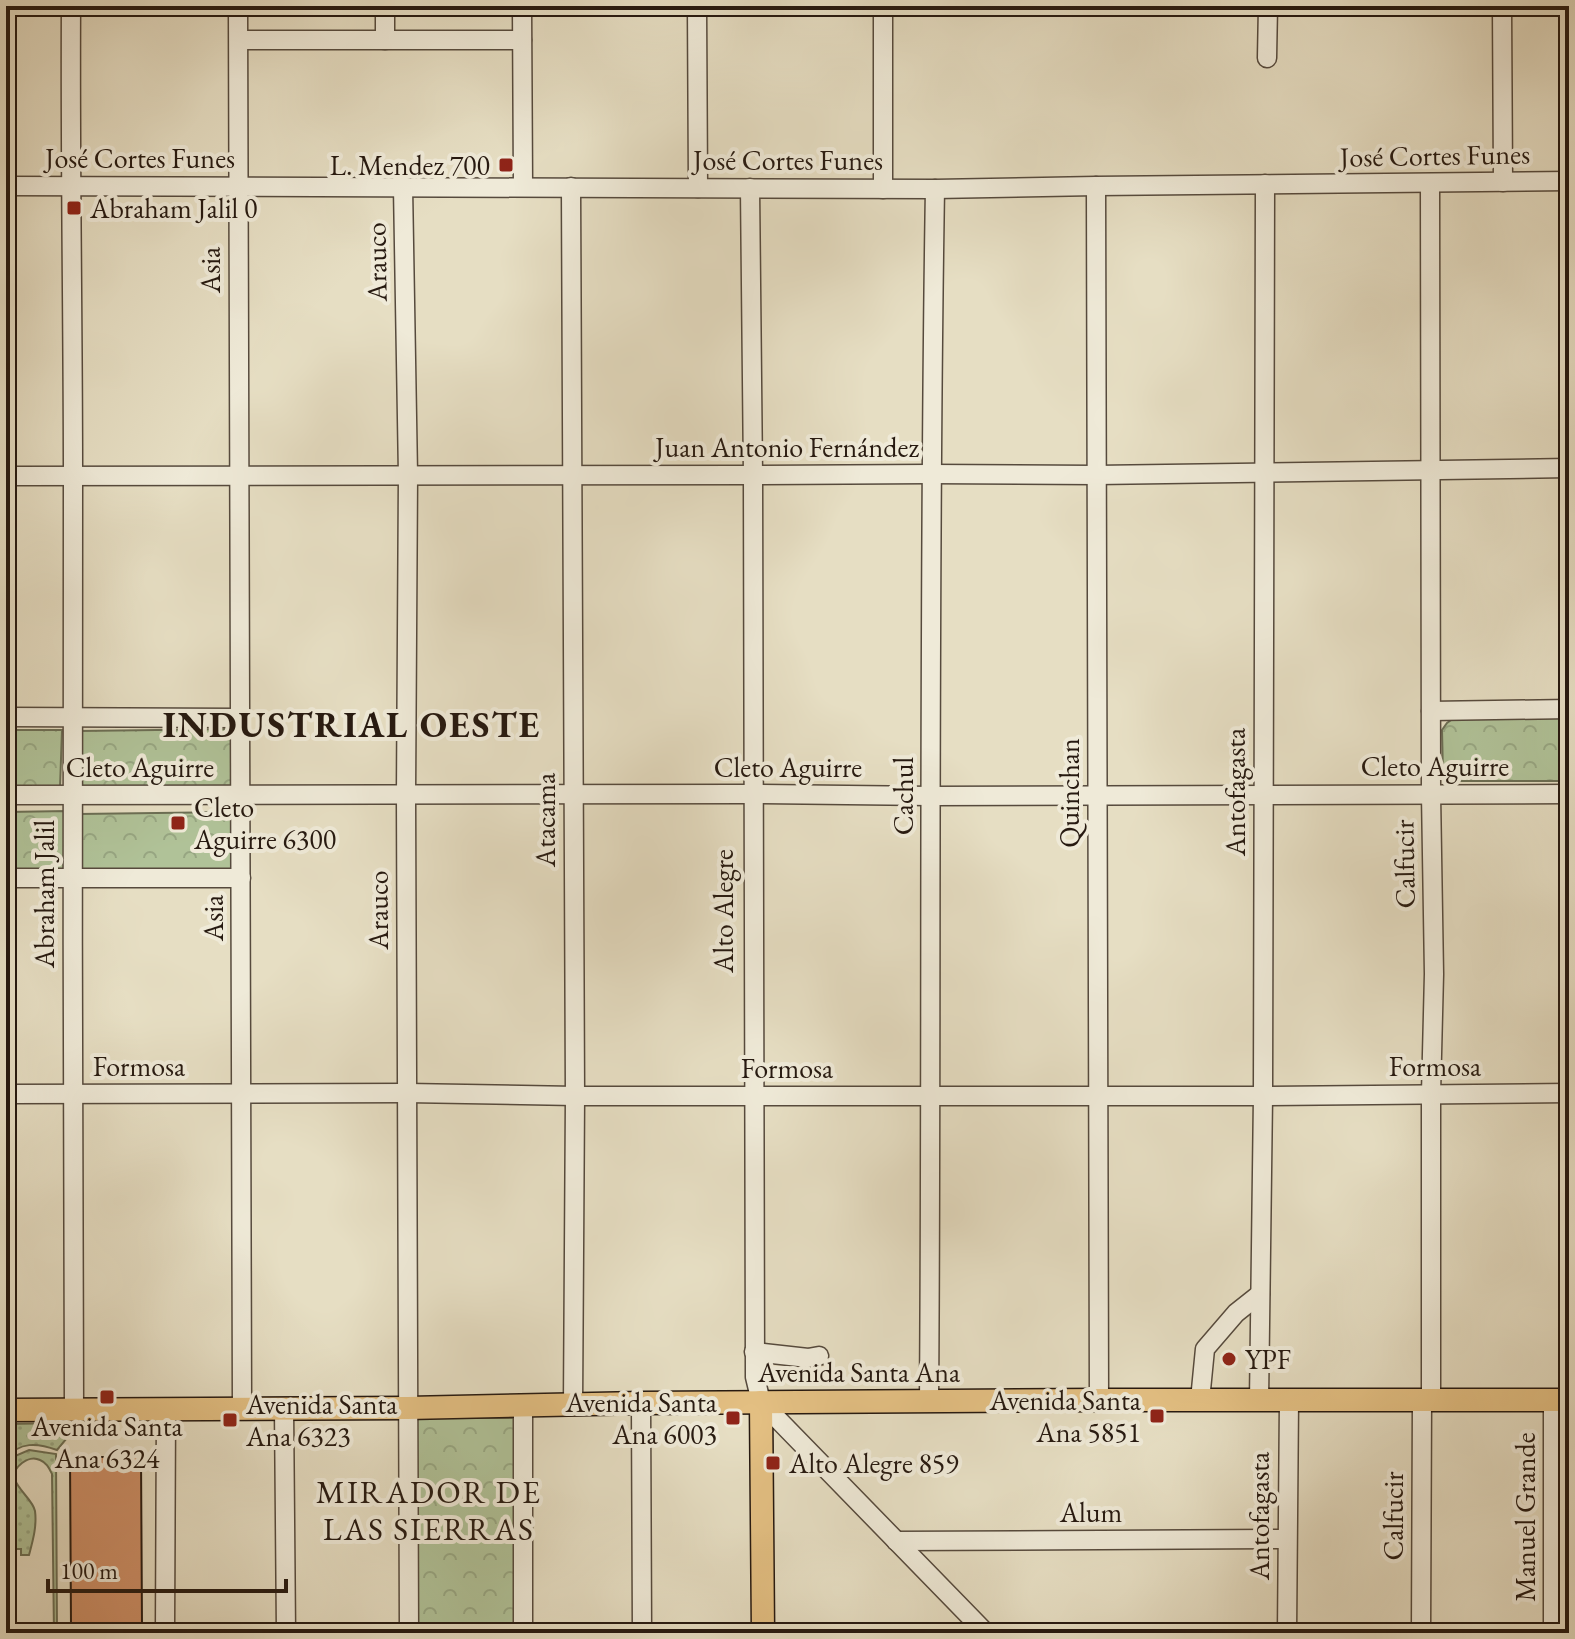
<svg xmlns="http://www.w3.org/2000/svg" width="1575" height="1639" viewBox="0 0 1575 1639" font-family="'EB Garamond',serif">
<defs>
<pattern id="grass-dots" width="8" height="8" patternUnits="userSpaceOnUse" patternTransform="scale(2)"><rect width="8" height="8" fill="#b0c298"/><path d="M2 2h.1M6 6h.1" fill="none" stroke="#97a682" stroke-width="1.8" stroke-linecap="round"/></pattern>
<pattern id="park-crowns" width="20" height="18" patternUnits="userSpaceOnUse" patternTransform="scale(2)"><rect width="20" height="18" fill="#b0c298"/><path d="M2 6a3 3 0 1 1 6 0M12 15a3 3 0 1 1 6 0" fill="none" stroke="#97a682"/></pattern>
</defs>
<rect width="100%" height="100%" fill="#e6dec3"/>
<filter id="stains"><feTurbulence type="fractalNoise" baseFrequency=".0025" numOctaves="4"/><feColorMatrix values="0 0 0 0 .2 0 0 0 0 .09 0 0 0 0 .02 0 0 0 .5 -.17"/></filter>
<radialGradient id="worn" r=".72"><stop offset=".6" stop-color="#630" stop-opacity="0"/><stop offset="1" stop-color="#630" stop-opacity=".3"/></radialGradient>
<g fill="url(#grass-dots)" stroke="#6b6e54" stroke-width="2">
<path d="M66,1423l1,15 -10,12c-19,-7 -38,-9 -51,9v-35z"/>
<path d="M29,1450l27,4 1,179h-3l-2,-159c-3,-6 -5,-11 -12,-14 -6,-3 -13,-1 -18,3 -22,17 10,32 13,48 2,15 -2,29 -6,44h-8v-6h-15v-81l9,-12z"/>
</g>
<g fill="url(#park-crowns)" stroke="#6b6e54" stroke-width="2">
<polygon points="1454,718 1569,718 1569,781 1452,781 1446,779 1443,774 1442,730 1447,723"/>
<polygon points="234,729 232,788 80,786 79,731"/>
<polygon points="6,730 62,730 60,788 6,788"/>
<polygon points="67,811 65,869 6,869 6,812"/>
<polygon points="234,812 232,871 80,869 79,814"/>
<polygon points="414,1418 517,1418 518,1633 415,1633"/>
</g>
<polygon fill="#cf9068" stroke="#261910" stroke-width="2" points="70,1457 141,1457 142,1625 71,1625"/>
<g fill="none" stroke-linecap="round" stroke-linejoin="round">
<defs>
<g id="minor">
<path d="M71,6c-1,158 2,315 2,473 -1,310 0,621 1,931"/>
<polyline points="238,6 242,1408"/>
<polyline points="385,6 385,40"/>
<polyline points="522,6 523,187"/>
<polyline points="697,6 698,188"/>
<polyline points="883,6 883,189"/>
<polyline points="1502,6 1503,182"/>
<polyline points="239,40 522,40"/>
<polyline points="1267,58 1268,6"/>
<polyline points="1430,183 1431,794 1434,974 1431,1094 1431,1400"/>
<polyline points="6,186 935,189 1096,186 1569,181"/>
<polyline points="1096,186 1099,1400"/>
<polyline points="403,187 408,475 406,795 409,1633"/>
<polyline points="571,187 575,1096 573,1405"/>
<polyline points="750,188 753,475 755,1377 761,1402 986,1633"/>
<polyline points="6,476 753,475 930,474 1096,475 1569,468"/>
<polyline points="1431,711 1569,709"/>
<polyline points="6,717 240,718"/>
<polyline points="6,795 753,794 931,796 1569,794"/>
<polyline points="6,878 241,878"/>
<polyline points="6,1094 407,1093 575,1096 1263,1096 1569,1093"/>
<polyline points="754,1352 808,1358 819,1356"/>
<polyline points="1200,1400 1205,1349 1236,1313 1260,1294"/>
<polyline points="1259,1401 1263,1096 1265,184"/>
<path d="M929,1402c3,-404 -1,-808 6,-1213"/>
<polyline points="641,1403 642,1633"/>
<polyline points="523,1406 523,1633"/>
<polyline points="284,1408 286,1633"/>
<polyline points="896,1541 1287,1539"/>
<polyline points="165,1633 166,1409"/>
<polyline points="1287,1633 1289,1400"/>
<polyline points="1421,1633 1422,1400"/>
<polyline points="1553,1633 1553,1400"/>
</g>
<g id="major">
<polyline points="761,1402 763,1633"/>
<polyline points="6,1410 408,1408 641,1403 1099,1400 1569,1400"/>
</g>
</defs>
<use href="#minor" stroke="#564a3d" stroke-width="21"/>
<use href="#major" stroke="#261910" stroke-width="25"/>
<use href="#minor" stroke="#efead8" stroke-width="18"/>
<use href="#major" stroke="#e3bf82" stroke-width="22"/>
</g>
<g fill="#8f2418" stroke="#efead8" stroke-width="3">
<rect x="498" y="157" width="16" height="16" rx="4"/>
<rect x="66" y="200" width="16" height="16" rx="4"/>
<rect x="170" y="815" width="16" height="16" rx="4"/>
<circle cx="1229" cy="1359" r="8"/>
<rect x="99" y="1389" width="16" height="16" rx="4"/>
<rect x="1149" y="1408" width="16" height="16" rx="4"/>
<rect x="725" y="1410" width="16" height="16" rx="4"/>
<rect x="222" y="1412" width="16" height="16" rx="4"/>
<rect x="765" y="1455" width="16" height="16" rx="4"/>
</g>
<g text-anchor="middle" stroke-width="8" stroke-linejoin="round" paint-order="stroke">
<g font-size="28" fill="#261910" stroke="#efead8">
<text transform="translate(1435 155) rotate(-1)" y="10">José Cortes Funes</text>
<text x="140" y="168">José Cortes Funes</text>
<text x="788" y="170">José Cortes Funes</text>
<text transform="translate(376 262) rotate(-91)" y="10">Arauco</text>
<text transform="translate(210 270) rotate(-90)" y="10">Asia</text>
<text x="787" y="457">Juan Antonio Fernández</text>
<text x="1435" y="776">Cleto Aguirre</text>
<text x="140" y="777">Cleto Aguirre</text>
<text x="788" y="777">Cleto Aguirre</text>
<text transform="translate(1235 792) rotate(-90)" y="10">Antofagasta</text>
<text transform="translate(1069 793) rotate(-90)" y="10">Quinchan</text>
<text transform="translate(903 796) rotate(-90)" y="10">Cachul</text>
<text transform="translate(545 820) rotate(-90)" y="10">Atacama</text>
<text transform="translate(1404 864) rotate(-91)" y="10">Calfucir</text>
<text transform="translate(44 894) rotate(-90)" y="10">Abraham Jalil</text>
<text transform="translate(378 910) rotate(-90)" y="10">Arauco</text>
<text transform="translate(723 911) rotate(-90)" y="10">Alto Alegre</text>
<text transform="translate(213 918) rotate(-90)" y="10">Asia</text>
<text x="139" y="1076">Formosa</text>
<text x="1435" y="1076">Formosa</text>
<text x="787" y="1078">Formosa</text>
<text x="859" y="1382">Avenida Santa Ana</text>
<text x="1091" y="1522">Alum</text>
<text transform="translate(1259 1516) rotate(-90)" y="10">Antofagasta</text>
<text transform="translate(1393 1516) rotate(-90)" y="10">Calfucir</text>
<text transform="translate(1525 1517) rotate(-90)" y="10">Manuel Grande</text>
</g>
<g font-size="28" fill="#261910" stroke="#efead8" text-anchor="start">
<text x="490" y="175" text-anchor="end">L. Mendez 700</text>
<text x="90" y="218">Abraham Jalil 0</text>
<text x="194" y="817">Cleto<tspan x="194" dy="32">Aguirre 6300</tspan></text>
<text x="1245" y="1369">YPF</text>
<text x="1141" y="1410" text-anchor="end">Avenida Santa<tspan x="1141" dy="32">Ana 5851</tspan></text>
<text x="717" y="1412" text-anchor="end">Avenida Santa<tspan x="717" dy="32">Ana 6003</tspan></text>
<text x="246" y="1414">Avenida Santa<tspan x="246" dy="32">Ana 6323</tspan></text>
<text x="107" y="1436" text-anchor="middle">Avenida Santa<tspan x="107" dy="32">Ana 6324</tspan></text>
<text x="789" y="1473">Alto Alegre 859</text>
</g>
<g font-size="32" letter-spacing="2" fill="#261910" stroke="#efead8">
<text x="429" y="1503">MIRADOR DE<tspan x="429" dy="37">LAS SIERRAS</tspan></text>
</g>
<g font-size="36" font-weight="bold" letter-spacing="2" fill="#261910" stroke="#efead8">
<text x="352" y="737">INDUSTRIAL OESTE</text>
</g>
</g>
<rect width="1575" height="1639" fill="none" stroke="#e6dec3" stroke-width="32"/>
<rect x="8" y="8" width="1559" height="1623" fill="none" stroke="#261910" stroke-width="4"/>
<rect x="16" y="16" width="1543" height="1607" fill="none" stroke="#261910" stroke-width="2"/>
<path d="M48 1579v12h238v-12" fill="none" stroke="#261910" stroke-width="4"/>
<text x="60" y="1579" font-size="24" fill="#261910" stroke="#efead8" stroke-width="6" paint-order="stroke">100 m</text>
<rect width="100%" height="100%" filter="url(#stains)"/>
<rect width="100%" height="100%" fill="url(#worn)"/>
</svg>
